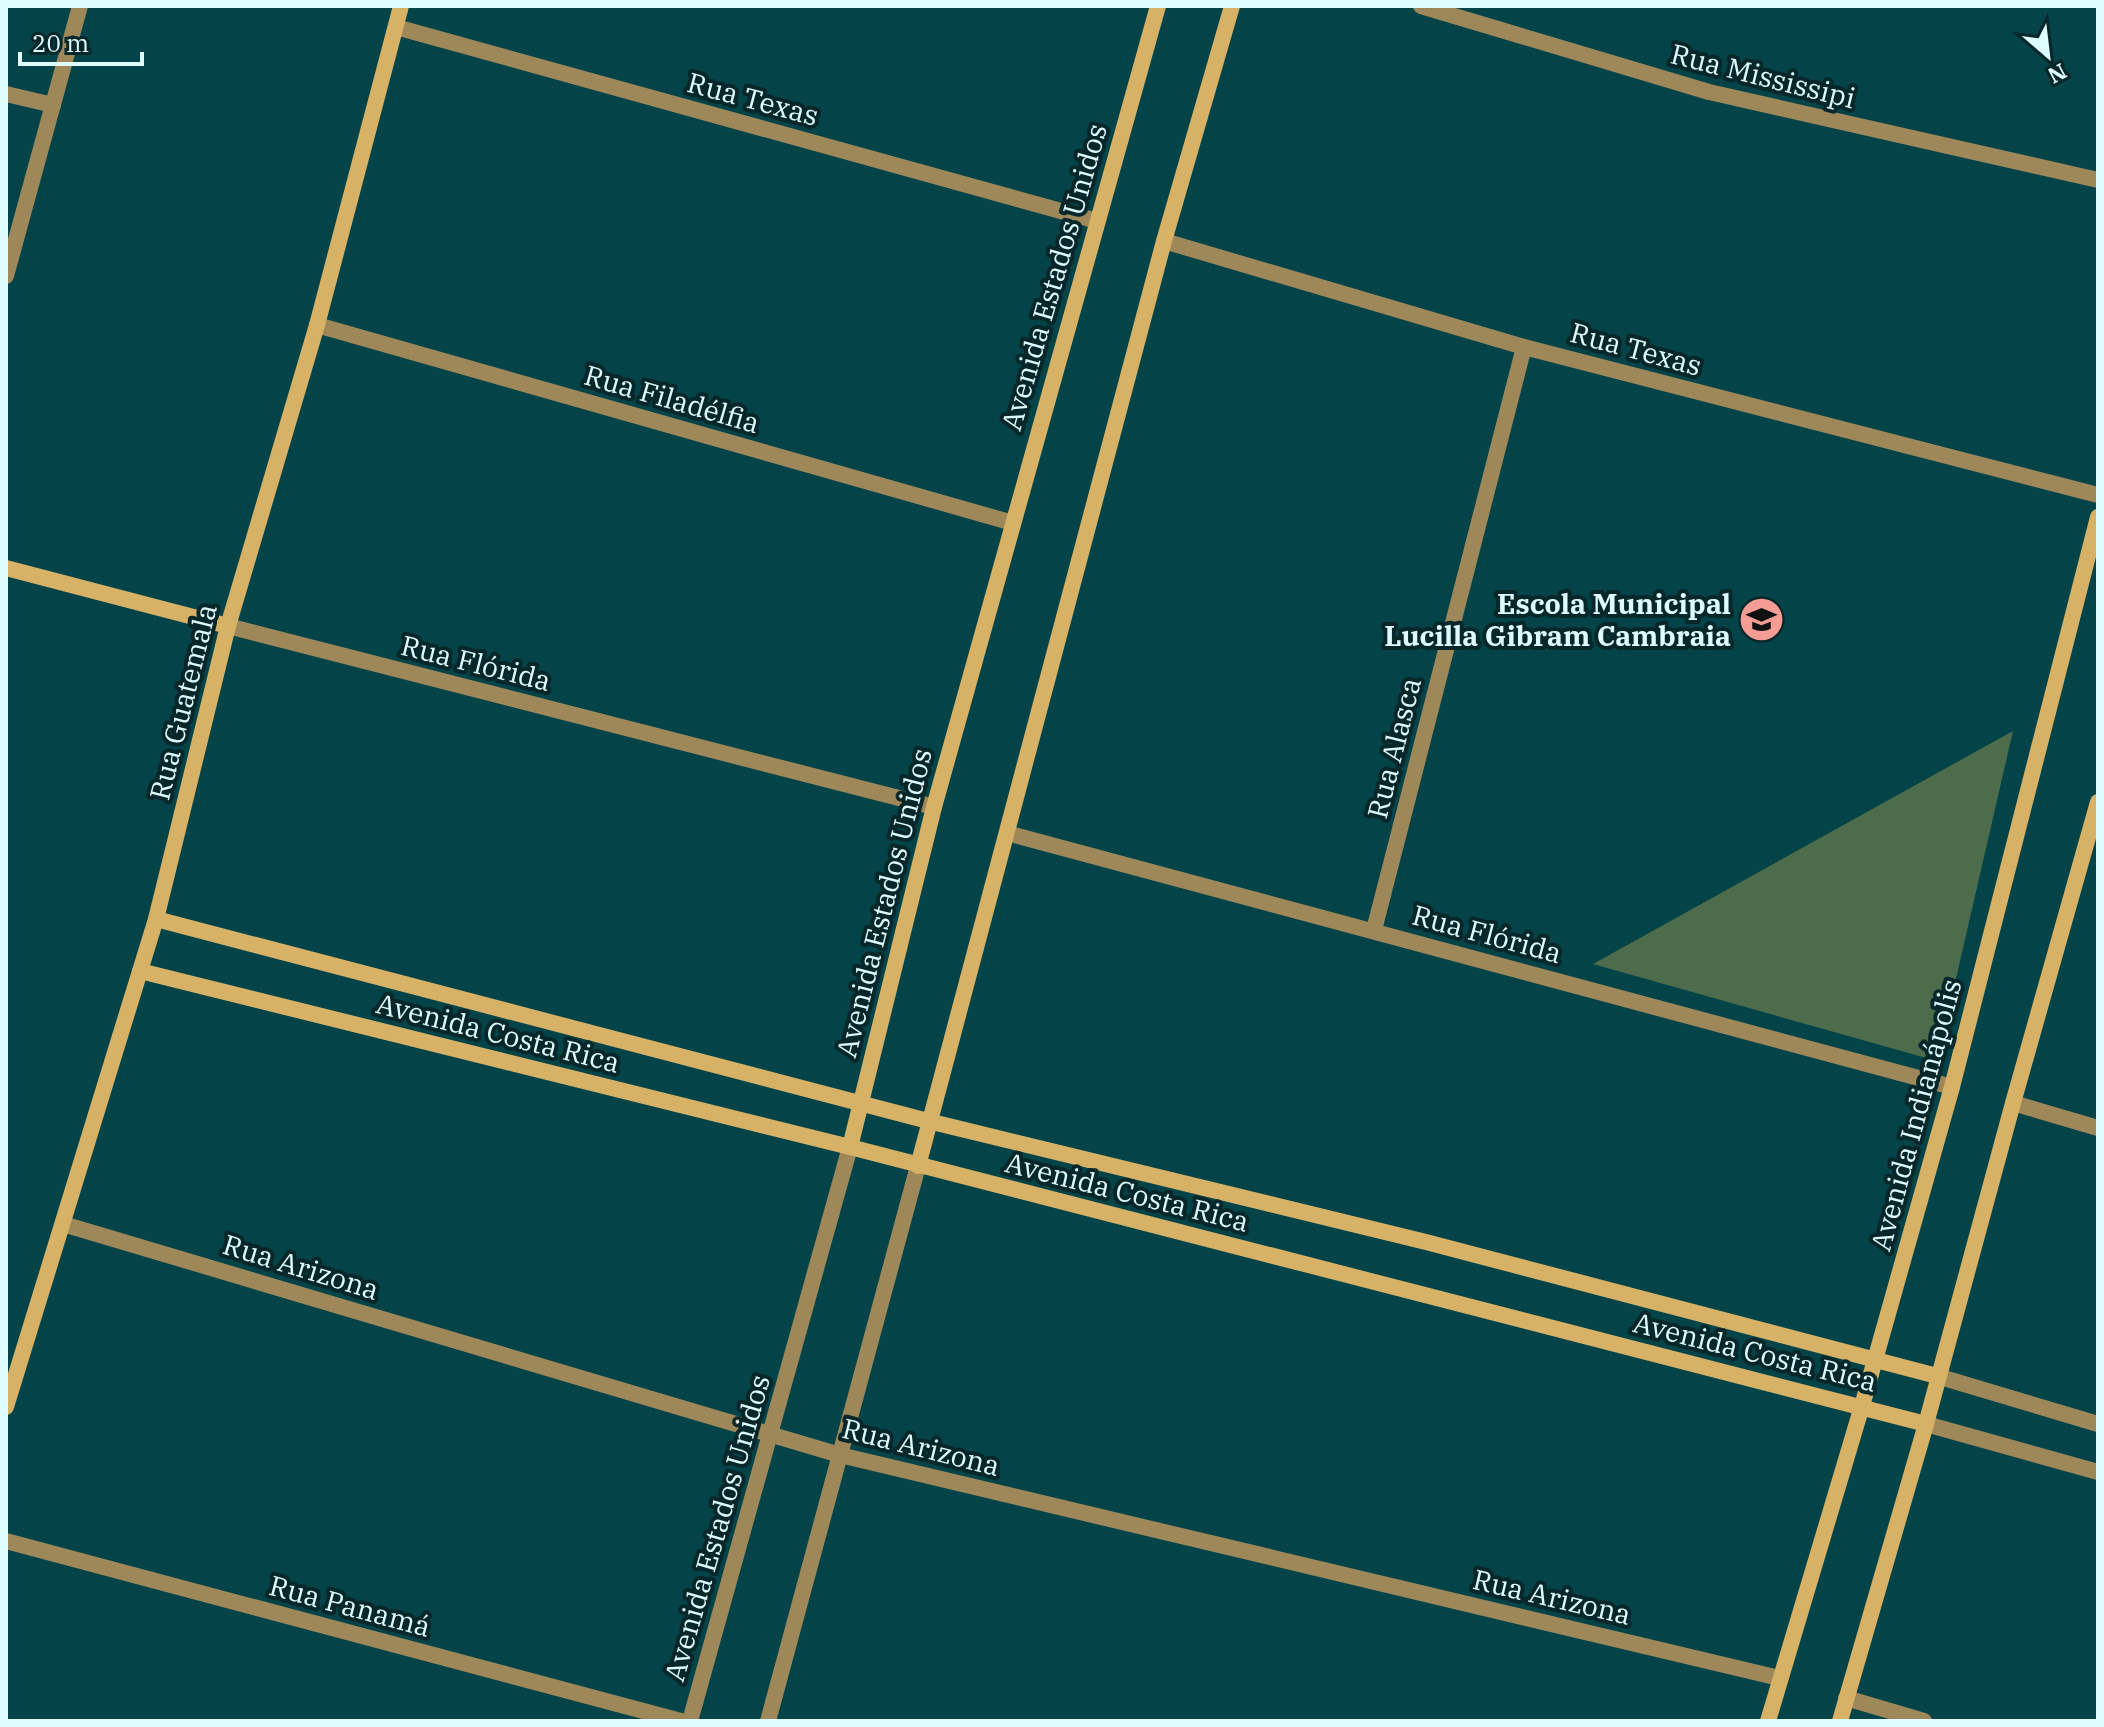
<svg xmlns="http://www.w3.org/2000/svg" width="2104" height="1727" viewBox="0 0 2104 1727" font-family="'IBM Plex Serif',serif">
<rect width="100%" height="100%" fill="#044449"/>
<polygon fill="#4d6c4c" points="2013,731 1937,1061 1593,964"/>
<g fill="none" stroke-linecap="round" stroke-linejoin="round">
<g stroke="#9e8759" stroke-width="16">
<polyline points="1421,6 1709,92 2098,180"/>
<polyline points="396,27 1097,221"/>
<polyline points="6,94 53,105"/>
<polyline points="1164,241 1524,347 2098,495"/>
<polyline points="6,276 80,6"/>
<polyline points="317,325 1013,523"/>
<polyline points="228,626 934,807"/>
<polyline points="1007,833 1952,1087"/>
<polyline points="1374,930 1524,347"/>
<polyline points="2013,1103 2098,1128"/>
<polyline points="63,1224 840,1455 1779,1678"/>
<polyline points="1937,1376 2098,1424"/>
<polyline points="1926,1424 2098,1472"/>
<polyline points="6,1541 681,1721"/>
<polyline points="1846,1698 1924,1721"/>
<polyline points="690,1721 850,1147"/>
<polyline points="768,1721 918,1166"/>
</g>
<g stroke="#d6b166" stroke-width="16">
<polyline points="6,568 228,626"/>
<polyline points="156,919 928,1121 1426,1242 1937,1376"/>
<polyline points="140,971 850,1147 1926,1424"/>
<polyline points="850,1147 934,807 1158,6"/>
<polyline points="918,1166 1164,241 1232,6"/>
<polyline points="6,1407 156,919 228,626 317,325 401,6"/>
<polyline points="1768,1721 1862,1406 1952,1087 2098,517"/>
<polyline points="1840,1721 1926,1424 2013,1103 2098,802"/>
</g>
</g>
<defs>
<symbol id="school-disc" viewBox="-11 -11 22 22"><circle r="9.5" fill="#f59c95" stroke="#08272a"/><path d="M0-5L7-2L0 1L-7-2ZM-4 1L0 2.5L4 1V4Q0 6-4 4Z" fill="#111"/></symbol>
</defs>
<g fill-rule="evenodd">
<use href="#school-disc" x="1736" y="594" width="51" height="51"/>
</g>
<g text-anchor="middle" stroke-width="8" stroke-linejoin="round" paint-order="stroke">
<g font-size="28" fill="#dffbfe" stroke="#08272a">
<text transform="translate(1763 76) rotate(14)" y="10">Rua Mississipi</text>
<text transform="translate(753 99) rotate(15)" y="10">Rua Texas</text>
<text transform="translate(1054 277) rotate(-74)" y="10">Avenida Estados Unidos</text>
<text transform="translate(1636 349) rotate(15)" y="10">Rua Texas</text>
<text transform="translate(672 399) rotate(16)" y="10">Rua Filadélfia</text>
<text transform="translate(476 663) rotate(14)" y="10">Rua Flórida</text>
<text transform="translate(183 702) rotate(-76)" y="10">Rua Guatemala</text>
<text transform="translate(1394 748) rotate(-76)" y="10">Rua Alasca</text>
<text transform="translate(884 903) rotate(-76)" y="10">Avenida Estados Unidos</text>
<text transform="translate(1487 934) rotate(15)" y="10">Rua Flórida</text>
<text transform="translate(498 1033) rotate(14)" y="10">Avenida Costa Rica</text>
<text transform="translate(1916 1115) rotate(-75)" y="10">Avenida Indianápolis</text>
<text transform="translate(1127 1192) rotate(14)" y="10">Avenida Costa Rica</text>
<text transform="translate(301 1267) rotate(17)" y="10">Rua Arizona</text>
<text transform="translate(1755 1352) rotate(14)" y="10">Avenida Costa Rica</text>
<text transform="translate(921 1447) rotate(14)" y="10">Rua Arizona</text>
<text transform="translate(717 1528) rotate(-74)" y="10">Avenida Estados Unidos</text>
<text transform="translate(1552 1597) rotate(13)" y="10">Rua Arizona</text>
<text transform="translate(350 1606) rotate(15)" y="10">Rua Panamá</text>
</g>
<g font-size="28" font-weight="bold" fill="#dffbfe" stroke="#08272a" text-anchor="end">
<text x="1731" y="614">Escola Municipal<tspan x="1731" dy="32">Lucilla Gibram Cambraia</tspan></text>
</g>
</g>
<rect width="2104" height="1727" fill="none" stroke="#dffbfe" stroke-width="16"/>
<g transform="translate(2048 56) rotate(152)" stroke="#08272a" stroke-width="6" paint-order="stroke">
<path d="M0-6L14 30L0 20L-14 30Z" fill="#dffbfe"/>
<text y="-12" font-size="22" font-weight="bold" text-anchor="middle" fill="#dffbfe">N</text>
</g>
<path d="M20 52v12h122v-12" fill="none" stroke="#dffbfe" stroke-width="4"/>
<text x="32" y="52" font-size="24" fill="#dffbfe" stroke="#08272a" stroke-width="6" paint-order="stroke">20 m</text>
</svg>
